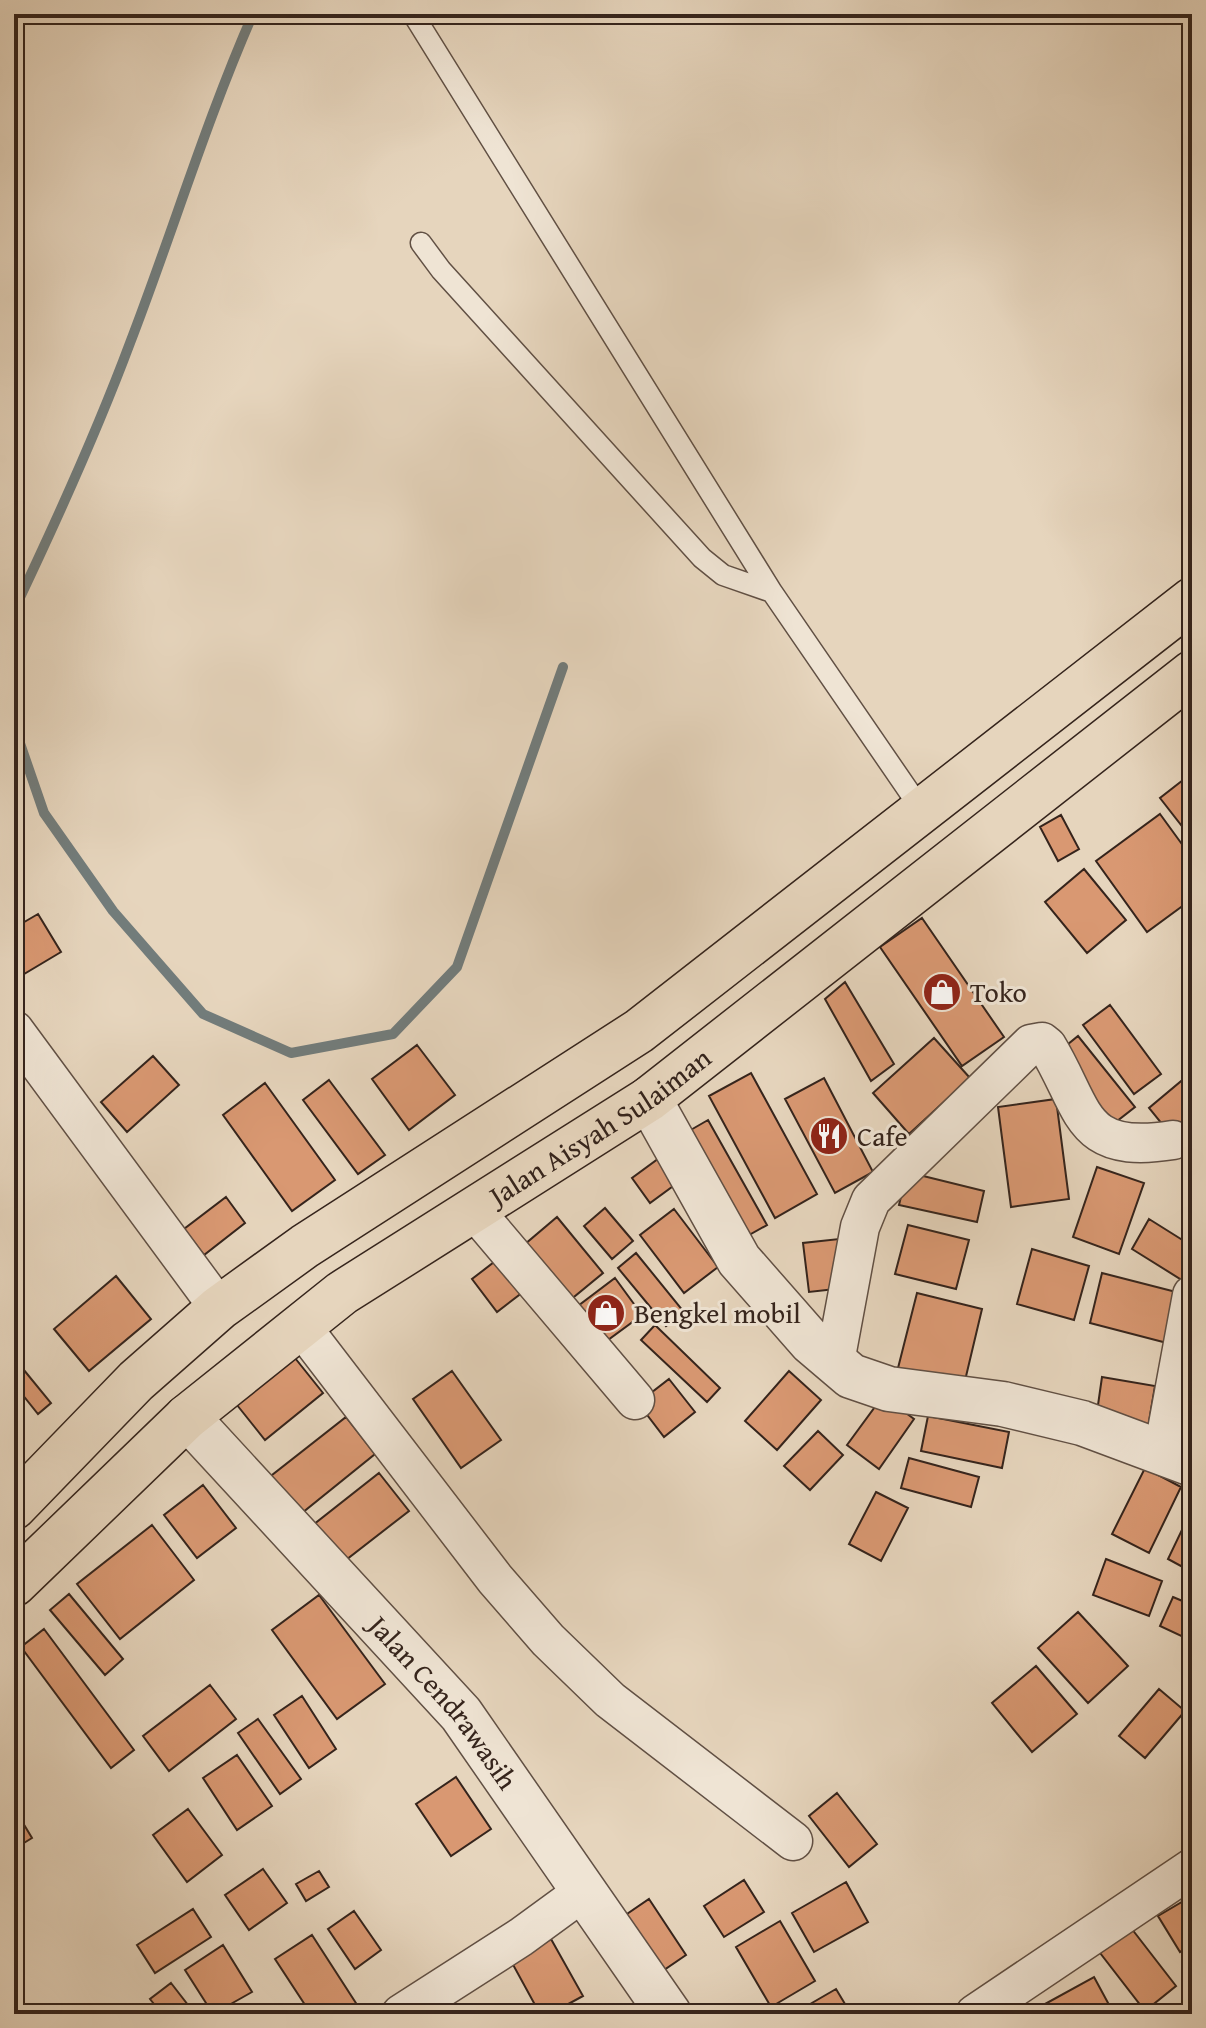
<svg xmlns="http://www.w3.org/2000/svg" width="1206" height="2028" viewBox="0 0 1206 2028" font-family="'Gentium Book Plus',serif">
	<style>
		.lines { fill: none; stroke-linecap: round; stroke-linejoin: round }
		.stream { stroke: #727c7b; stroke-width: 10 }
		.building { fill: #d99872; stroke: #35241c; stroke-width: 2 }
		.service-casing { stroke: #615044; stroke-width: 23 }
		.minor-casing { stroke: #615044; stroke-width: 41 }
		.tertiary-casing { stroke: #615044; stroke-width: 47 }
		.trunk-casing { stroke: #35241c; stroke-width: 47 }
		.service { stroke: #efe4d4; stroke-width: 20 }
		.minor { stroke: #efe4d4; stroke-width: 38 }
		.tertiary { stroke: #efe4d4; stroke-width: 44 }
		.trunk { stroke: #e6d5bd; stroke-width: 44 }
		.labels { text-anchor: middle; stroke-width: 6; stroke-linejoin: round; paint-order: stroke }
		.poi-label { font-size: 28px; fill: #35241c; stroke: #efe4d4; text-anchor: start }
		.street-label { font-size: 28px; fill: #35241c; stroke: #efe4d4 }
	</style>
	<rect width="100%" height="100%" fill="#e6d5bd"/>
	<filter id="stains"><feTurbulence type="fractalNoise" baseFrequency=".0025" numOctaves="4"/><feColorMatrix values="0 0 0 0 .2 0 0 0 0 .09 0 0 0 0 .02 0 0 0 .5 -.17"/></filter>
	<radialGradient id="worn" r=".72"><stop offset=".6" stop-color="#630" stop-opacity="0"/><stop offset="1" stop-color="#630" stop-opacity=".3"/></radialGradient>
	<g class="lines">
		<!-- stream -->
		<path class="stream" d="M14,610C56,522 96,434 130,343C172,234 206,121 253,14
			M14,726L44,813L113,911L203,1014L291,1053L393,1034L457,967L563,667"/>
	</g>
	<!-- building -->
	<path class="building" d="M1192,773V839L1160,798Z
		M1160,814L1192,858V899L1147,932L1096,861Z
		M1061,815L1079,849L1058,861L1040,827Z
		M1084,869L1126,920L1087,953L1045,902Z
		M38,914L61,952L14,980V928Z
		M922,918L1004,1037L962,1066L880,947Z
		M845,982L894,1064L871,1081L825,999Z
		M1110,1005L1161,1074L1134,1094L1083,1025Z
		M1078,1036L1135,1107L1112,1125L1056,1054Z
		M934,1038L970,1078L909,1134L873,1093Z
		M417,1045L455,1095L409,1130L372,1079Z
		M153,1056L179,1085L127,1132L101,1102Z
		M1192,1072V1161L1149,1108Z
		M751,1073L817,1194L775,1218L709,1096Z
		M824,1078L873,1172L835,1193L785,1099Z
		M329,1080L385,1155L358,1174L303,1100Z
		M265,1083L335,1180L292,1211L223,1115Z
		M1056,1099L1069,1199L1011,1207L998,1107Z
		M708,1120L767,1225L742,1239L682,1135Z
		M662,1156L680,1181L650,1203L632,1178Z
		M1097,1167L1144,1183L1119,1254L1073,1237Z
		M907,1172L984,1191L977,1222L899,1205Z
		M226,1197L245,1223L204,1255L184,1229Z
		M605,1208L633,1241L612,1259L584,1226Z
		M674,1209L718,1267L684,1293L640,1235Z
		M557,1217L603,1273L569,1301L524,1245Z
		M1149,1219L1192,1246V1270L1185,1282L1132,1249Z
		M908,1225L969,1240L956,1289L895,1274Z
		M839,1239L844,1288L809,1292L803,1243Z
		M1032,1249L1089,1266L1074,1320L1017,1304Z
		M636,1253L684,1312L666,1326L618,1268Z
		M498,1259L523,1292L497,1312L472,1279Z
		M1102,1273L1180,1293L1167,1343L1090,1323Z
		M116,1276L151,1319L89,1371L54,1329Z
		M615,1278L642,1315L597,1348L570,1312Z
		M917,1293L982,1309L963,1389L897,1372Z
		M655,1325L720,1388L707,1402L641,1340Z
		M295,1358L323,1393L265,1440L237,1405Z
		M19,1364L51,1403L38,1414L14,1384V1368Z
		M452,1371L501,1440L461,1468L413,1399Z
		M789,1371L821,1400L777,1450L745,1421Z
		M1102,1377L1155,1386L1148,1428L1096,1419Z
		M669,1379L695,1412L664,1437L638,1403Z
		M883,1396L914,1419L879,1469L847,1445Z
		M928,1416L1009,1432L1002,1468L921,1451Z
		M346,1417L375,1454L297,1517L267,1479Z
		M818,1431L843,1455L810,1490L784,1466Z
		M909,1458L979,1477L971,1507L901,1488Z
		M1145,1468L1181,1487L1149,1553L1112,1534Z
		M379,1473L409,1511L342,1563L313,1525Z
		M203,1485L236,1528L197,1558L164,1515Z
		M876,1492L908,1508L881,1561L849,1544Z
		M1192,1509V1572L1168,1559Z
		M152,1525L194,1580L120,1639L77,1584Z
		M1106,1559L1162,1581L1149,1616L1093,1595Z
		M69,1594L123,1659L105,1675L50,1610Z
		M319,1595L385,1684L337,1719L272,1630Z
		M1173,1597L1192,1605V1641L1160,1626Z
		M1078,1612L1128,1666L1088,1703L1038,1648Z
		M44,1629L134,1750L111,1768L21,1647Z
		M1036,1666L1077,1714L1032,1752L992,1703Z
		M210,1685L236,1719L169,1771L143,1736Z
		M1159,1689L1185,1711L1145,1758L1119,1736Z
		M302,1696L336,1749L309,1768L274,1715Z
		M258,1719L301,1779L280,1794L238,1733Z
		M237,1755L272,1806L237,1830L203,1778Z
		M456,1777L491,1829L451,1856L416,1804Z
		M837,1793L877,1844L849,1867L809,1816Z
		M14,1808L32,1838L14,1849Z
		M188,1809L222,1855L187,1882L153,1835Z
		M263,1869L287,1903L249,1930L225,1895Z
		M319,1871L329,1887L306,1901L296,1884Z
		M744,1880L764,1912L724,1937L704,1906Z
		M846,1882L868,1922L814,1952L792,1913Z
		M1192,1896V1944L1180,1952L1158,1916Z
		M649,1899L686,1955L661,1972L624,1916Z
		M193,1909L211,1937L155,1973L137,1945Z
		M354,1911L381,1950L355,1969L328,1929Z
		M780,1921L815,1981L771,2007L736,1947Z
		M1128,1924L1176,1986L1145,2011L1097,1949Z
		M312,1935L363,2014H311L275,1959Z
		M551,1939L583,1996L550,2014H540L511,1961Z
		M223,1945L252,1992L213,2014L185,1970Z
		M1094,1977L1114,2014H1050L1045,2004Z
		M171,1983L195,2014H162L150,1999Z
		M836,1989L851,2014H793Z"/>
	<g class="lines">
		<defs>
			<path id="service" d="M413,14L772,592
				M421,243L441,270L702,558L723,575L772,592L921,809"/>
			<path id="minor" d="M14,1030L219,1308
				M474,1210L635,1400
				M301,1326L495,1579L548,1640L610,1700L793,1841
				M835,1362L860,1227L871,1200L1031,1044L1042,1042L1047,1046C1086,1110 1078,1155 1173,1140
				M1163,1452L1192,1295
				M401,2014L521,1937L584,1891
				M975,2014L1192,1868"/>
			<g id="tertiary">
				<path d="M649,1099L739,1260L811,1342L851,1376L889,1389L1003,1404L1082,1423L1192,1464"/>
				<path id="s1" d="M187,1417L461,1714L669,2014"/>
			</g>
			<g id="trunk">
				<path d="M14,1507L136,1381L219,1308L305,1246L639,1031L1192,600"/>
				<path id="s2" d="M14,1584L187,1417L342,1293L649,1099L1192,673"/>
			</g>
		</defs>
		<!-- service casing -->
		<use href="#service" class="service-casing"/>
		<!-- minor casing -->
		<use href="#minor" class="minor-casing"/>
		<!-- tertiary casing -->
		<use href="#tertiary" class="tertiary-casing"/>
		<!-- trunk casing -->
		<use href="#trunk" class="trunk-casing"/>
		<!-- service -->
		<use href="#service" class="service"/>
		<!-- minor -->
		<use href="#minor" class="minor"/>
		<!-- tertiary -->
		<use href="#tertiary" class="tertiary"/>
		<!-- trunk -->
		<use href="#trunk" class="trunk"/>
	</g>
	<!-- icons -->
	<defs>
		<symbol id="shop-disc" viewBox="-11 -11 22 22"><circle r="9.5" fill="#8f2418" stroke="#efe4d4"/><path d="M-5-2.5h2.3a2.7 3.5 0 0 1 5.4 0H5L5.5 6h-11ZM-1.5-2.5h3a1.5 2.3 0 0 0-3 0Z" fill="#fff"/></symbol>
		<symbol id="restaurant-disc" viewBox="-11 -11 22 22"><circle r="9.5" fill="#8f2418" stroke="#efe4d4"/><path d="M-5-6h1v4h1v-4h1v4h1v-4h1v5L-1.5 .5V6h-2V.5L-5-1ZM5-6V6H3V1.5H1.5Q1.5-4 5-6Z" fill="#fff"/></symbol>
	</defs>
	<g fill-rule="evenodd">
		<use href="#shop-disc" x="920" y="970" width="44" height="44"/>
		<use href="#restaurant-disc" x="807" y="1114" width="44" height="44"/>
		<use href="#shop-disc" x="584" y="1291" width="44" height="44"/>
	</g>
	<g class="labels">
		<!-- poi labels -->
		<g class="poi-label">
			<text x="970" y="1002">Toko</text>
			<text x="857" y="1146">Cafe</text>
			<text x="634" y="1323">Bengkel mobil</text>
		</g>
		<!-- street labels -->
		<g class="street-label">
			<text dy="10" stroke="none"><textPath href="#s2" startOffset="746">Jalan Aisyah Sulaiman</textPath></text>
			<text dy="10" stroke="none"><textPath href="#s1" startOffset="384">Jalan Cendrawasih</textPath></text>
		</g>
	</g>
	<!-- margin -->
	<rect width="1206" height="2028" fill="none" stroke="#e6d5bd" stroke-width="48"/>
	<rect x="16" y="16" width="1174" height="1996" fill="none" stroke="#35241c" stroke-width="4"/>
	<rect x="24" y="24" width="1158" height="1980" fill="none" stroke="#35241c" stroke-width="2"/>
	<rect width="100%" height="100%" filter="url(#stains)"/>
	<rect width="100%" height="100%" fill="url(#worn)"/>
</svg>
